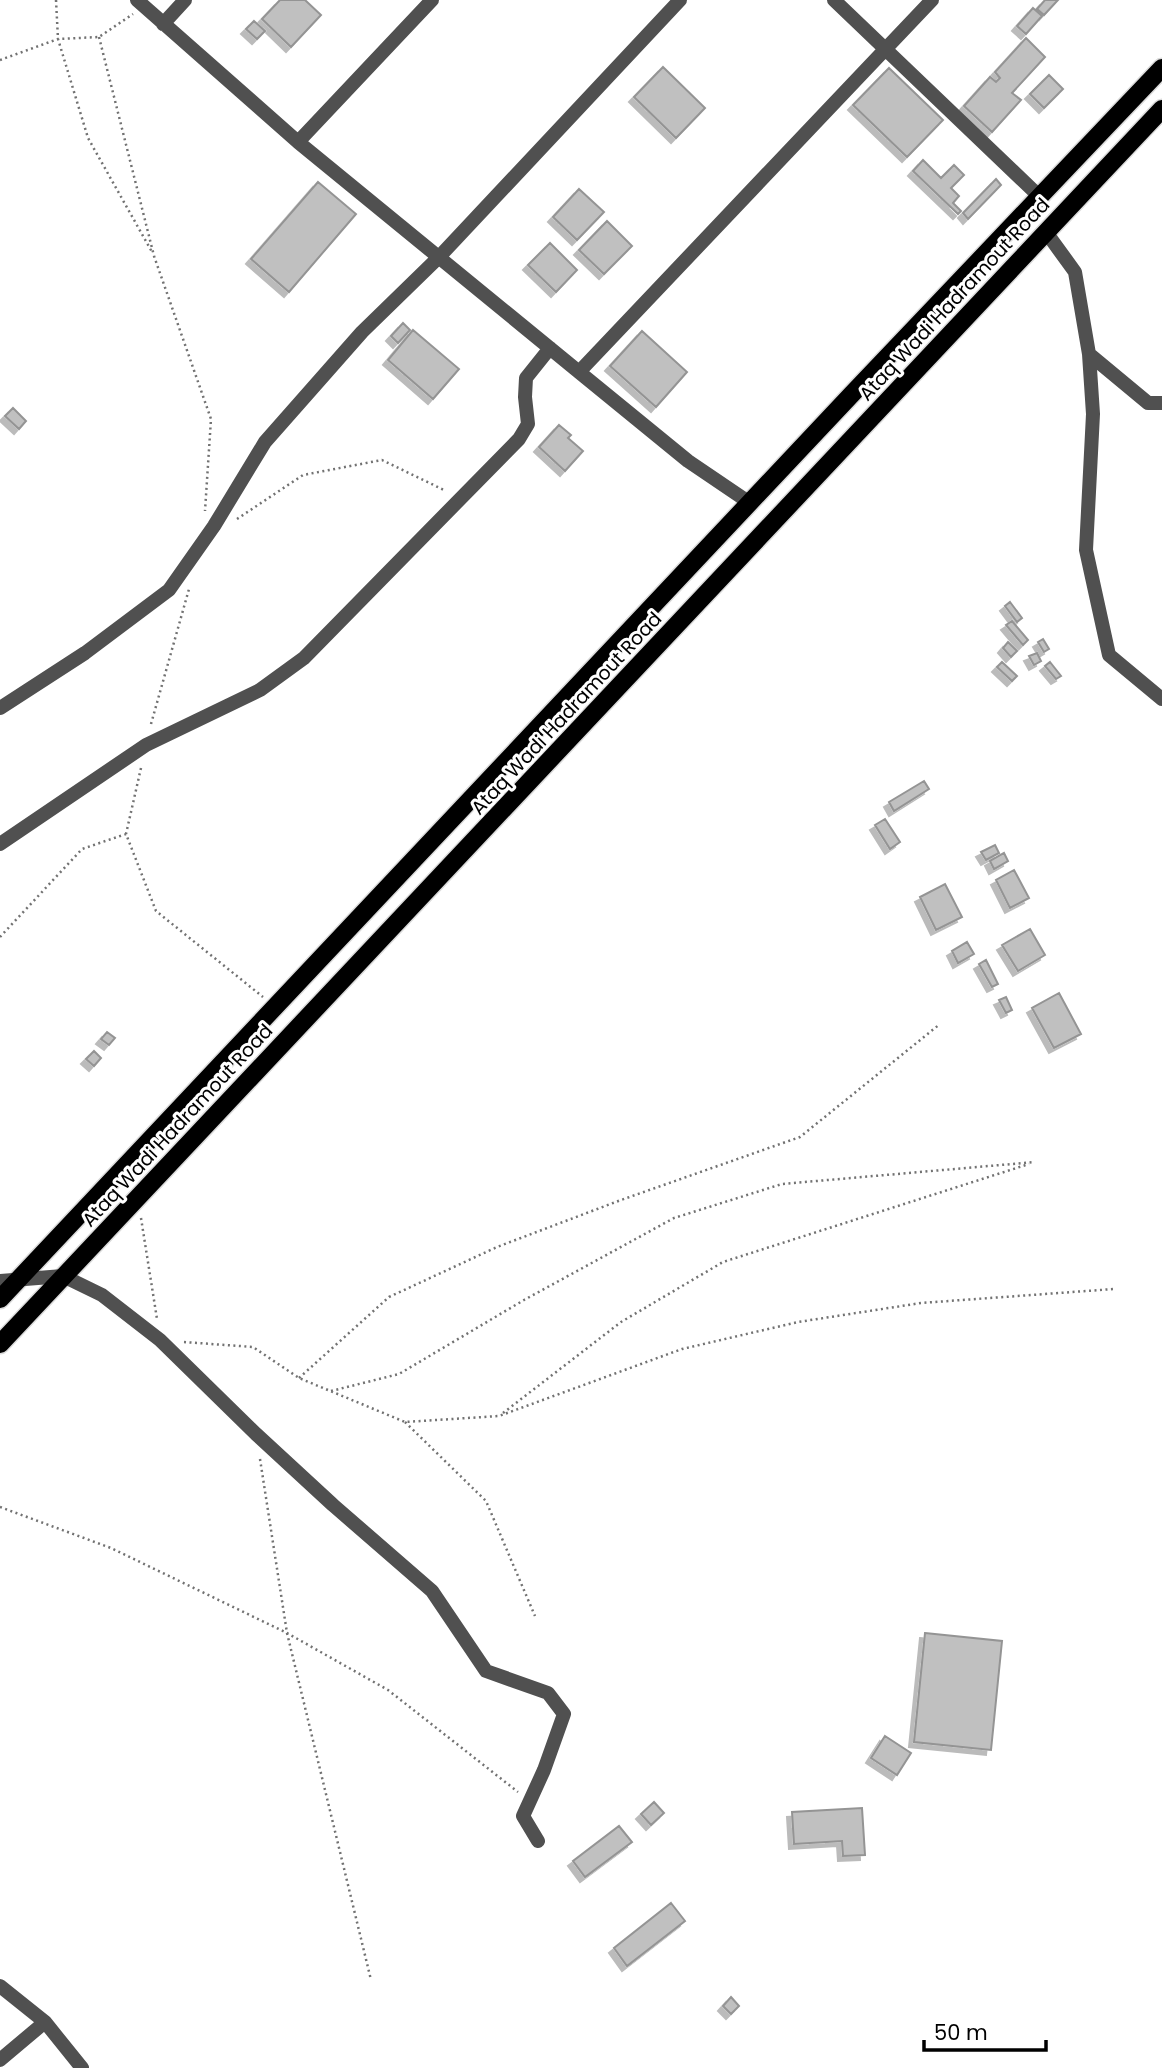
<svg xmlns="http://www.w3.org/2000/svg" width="1162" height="2068" viewBox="0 0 1162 2068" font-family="Poppins,sans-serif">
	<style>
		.building { fill: #c0c0c0; stroke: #949494; stroke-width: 2; filter: url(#shadow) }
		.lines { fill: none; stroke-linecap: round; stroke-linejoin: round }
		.primary-casing { stroke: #dbdbdb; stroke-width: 21 }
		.path { stroke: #727272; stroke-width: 2.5; stroke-dasharray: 2 3.5; stroke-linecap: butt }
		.street { stroke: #505050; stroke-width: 14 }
		.primary { stroke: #000; stroke-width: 18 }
		.labels { text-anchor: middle; stroke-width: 6; stroke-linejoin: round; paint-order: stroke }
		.street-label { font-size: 19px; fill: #000; stroke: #fff }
	</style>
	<defs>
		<filter id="shadow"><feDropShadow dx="-5" dy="5" stdDeviation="0" flood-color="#0004"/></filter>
	</defs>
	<rect width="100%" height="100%" fill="#fff"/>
	<!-- building -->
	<path class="building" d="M280,0H305L321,15L291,47L262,19Z
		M1045,0H1058L1044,15L1037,9Z
		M1033,8L1042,16L1026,34L1017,26Z
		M254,21L265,31L257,39L246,29Z
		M1026,38L1045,57L1012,93L1021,100L992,132L964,106L990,77L996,82L1000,78L995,72Z
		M663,67L705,108L676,138L634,97Z
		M889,68L943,120L907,157L853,105Z
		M1049,75L1063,89L1044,108L1030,94Z
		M923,160L941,178L954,165L964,175L951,188L959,196L953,203L961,211L958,214L913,171Z
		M996,179L1001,185L968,219L963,213Z
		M318,182L356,214L289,292L251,259Z
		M579,189L604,212L577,240L553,217Z
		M607,221L632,246L604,274L579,250Z
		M550,243L577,270L556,292L528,265Z
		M403,323L410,330L398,343L391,336Z
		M413,330L459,369L433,399L388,360Z
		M642,331L687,372L656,407L610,366Z
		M13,408L26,421L19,429L5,416Z
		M559,425L571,435L568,438L583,451L565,471L539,447Z
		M1010,602L1022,618L1017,622L1005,606Z
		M1012,621L1028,640L1023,645L1006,625Z
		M1043,639L1049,649L1044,652L1038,642Z
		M1008,642L1017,651L1011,657L1003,648Z
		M1037,653L1041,661L1034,665L1029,656Z
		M1002,662L1017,676L1012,681L997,667Z
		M1050,662L1061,676L1056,679L1045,666Z
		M924,781L929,789L894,811L889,802Z
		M885,819L900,842L890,849L875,825Z
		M995,845L999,853L986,860L981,852Z
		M1004,853L1008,861L994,869L990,861Z
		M1014,870L1029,898L1010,908L996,880Z
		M945,884L962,917L936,930L920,897Z
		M1030,929L1045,955L1018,971L1002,945Z
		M967,942L974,954L958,963L952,951Z
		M986,960L998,984L992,987L979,964Z
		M1059,993L1081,1034L1054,1048L1032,1008Z
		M1006,997L1012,1010L1006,1013L999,1000Z
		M107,1032L115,1038L109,1045L101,1039Z
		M94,1051L101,1058L94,1066L86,1059Z
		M925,1633L1002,1641L991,1750L914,1742Z
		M885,1736L911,1753L897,1775L871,1758Z
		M654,1802L664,1813L651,1825L641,1814Z
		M862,1808L865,1855L843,1856L842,1841L794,1844L792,1812Z
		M619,1826L632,1842L585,1877L573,1861Z
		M671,1903L685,1921L627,1966L614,1948Z
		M731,1997L739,2006L731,2014L723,2006Z"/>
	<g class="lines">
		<defs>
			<path id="primary" d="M0,1299L852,394L1162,68
				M0,1344L1162,109"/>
		</defs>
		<!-- primary casing -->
		<use href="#primary" class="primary-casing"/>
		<!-- path -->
		<path class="path" d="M56,0L58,39L88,138L152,252
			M99,37L154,256L211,419L205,511
			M0,60L58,39L99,37L133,14
			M237,519L303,475L382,460L446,491
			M151,724L189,589
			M141,768L126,834L156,911L263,997
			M0,937L82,849L126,834
			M141,1218L157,1319
			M184,1342L253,1347L299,1378L405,1422L499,1416L682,1349L798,1322L921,1303L1114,1289
			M299,1378L389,1297L497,1247L621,1200L800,1137L940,1024
			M331,1391L399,1374L524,1300L674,1218L782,1184L1035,1162
			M503,1413L621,1322L723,1262L1029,1164
			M405,1422L486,1501L535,1616
			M260,1459L287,1633L371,1980
			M0,1507L111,1548L287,1633L388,1690L518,1792"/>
		<!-- street -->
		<path class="street" d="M137,0L298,142L579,372L688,461L750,503
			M834,0L1040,197
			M163,24L185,0
			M298,142L432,0
			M1046,232L1075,272L1089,354L1093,414L1086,550L1109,655L1162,699
			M1089,354L1148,403H1162
			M579,372L932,0
			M0,708L85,653L169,590L214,526L265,442L362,332L439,257L680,0
			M0,844L146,745L260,690L304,658L519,439L528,424L525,397L526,378L550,348
			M0,1281L63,1276L102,1295L160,1340L256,1434L333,1505L432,1591L486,1671L548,1693L564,1714L544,1770L523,1816L538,1841
			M0,1986L45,2022L82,2068
			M0,2060L45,2022"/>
		<!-- primary -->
		<use href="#primary" class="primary"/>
	</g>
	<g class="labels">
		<!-- street labels -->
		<g class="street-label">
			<text transform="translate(954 299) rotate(-47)" y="7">Ataq Wadi Hadramout Road</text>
			<text transform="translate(566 713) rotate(-47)" y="7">Ataq Wadi Hadramout Road</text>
			<text transform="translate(177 1125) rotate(-47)" y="7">Ataq Wadi Hadramout Road</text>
		</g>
	</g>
	<!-- scale -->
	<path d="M924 2040v10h122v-10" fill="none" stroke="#000000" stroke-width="3.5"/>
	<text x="934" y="2040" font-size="21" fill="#000000" stroke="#ffffff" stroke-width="5" paint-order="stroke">50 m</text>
</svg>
